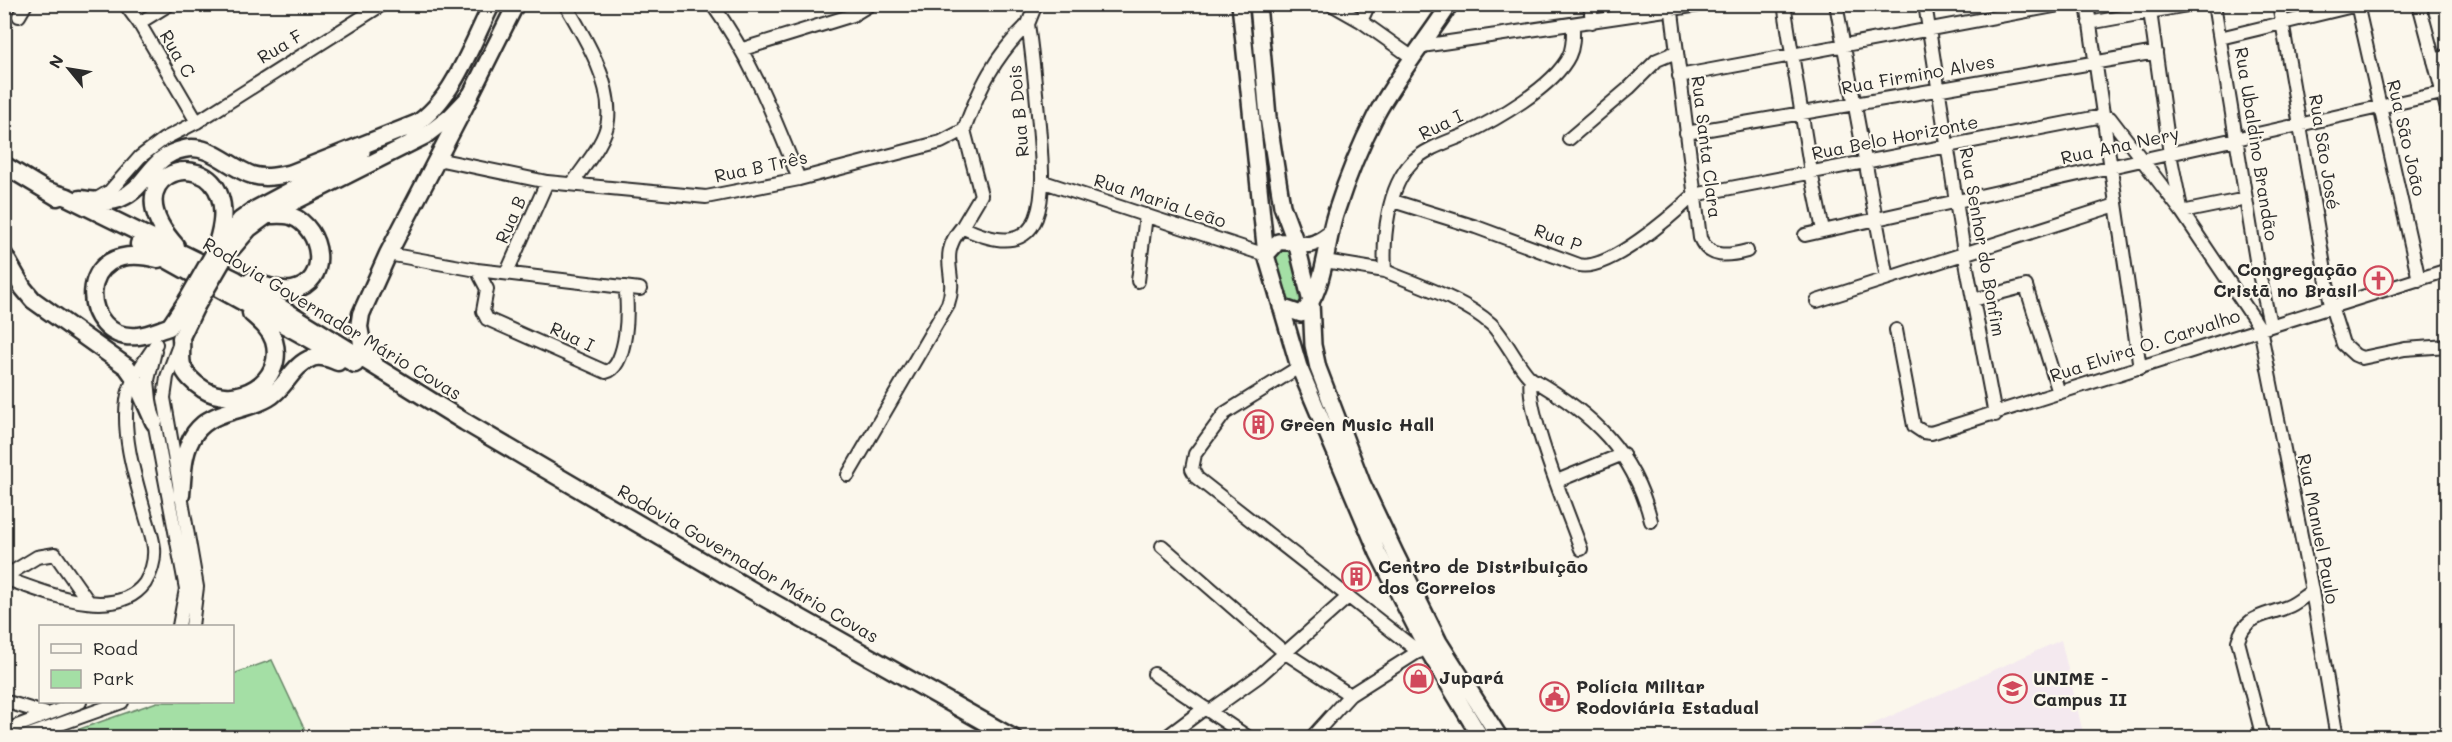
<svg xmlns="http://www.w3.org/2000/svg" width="2452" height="742" viewBox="0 0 2452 742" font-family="Mali,sans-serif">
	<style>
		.built { fill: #f4e9ef }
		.green { fill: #a4dfa5; stroke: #688568; stroke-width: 1.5 }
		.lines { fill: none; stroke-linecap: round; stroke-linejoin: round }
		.minor-casing { stroke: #2b2b2b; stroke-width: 16 }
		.major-casing { stroke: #2b2b2b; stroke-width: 20 }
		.highway-casing { stroke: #2b2b2b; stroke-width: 21 }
		.minor { stroke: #fbf7ec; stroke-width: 12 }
		.major { stroke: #fbf7ec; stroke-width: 15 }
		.highway { stroke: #fbf7ec; stroke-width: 16 }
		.major-bridge-casing { stroke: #2b2b2b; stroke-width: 20; stroke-linecap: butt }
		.major-bridge { stroke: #fbf7ec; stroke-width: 15 }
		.labels { text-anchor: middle; stroke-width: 4.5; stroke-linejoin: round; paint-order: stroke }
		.street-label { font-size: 18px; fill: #2b2b2b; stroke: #fbf7ec }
		.poi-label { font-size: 18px; font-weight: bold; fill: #2b2b2b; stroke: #fbf7ec; text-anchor: start }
	</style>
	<rect width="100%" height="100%" fill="#fbf7ec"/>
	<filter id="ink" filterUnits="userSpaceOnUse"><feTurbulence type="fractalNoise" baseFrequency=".0167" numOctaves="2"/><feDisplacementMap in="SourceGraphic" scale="12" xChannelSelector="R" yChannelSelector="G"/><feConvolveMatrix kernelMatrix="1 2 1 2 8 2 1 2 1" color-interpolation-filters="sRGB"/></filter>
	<g filter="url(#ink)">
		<!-- built -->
		<path class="built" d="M2061,640L2084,737H1844Z"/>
		<!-- green -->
		<path class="green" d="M2142,5L2097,12L2096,5L2142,4Z
			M1287,249L1292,252L1301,306H1287L1273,260L1279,251Z
			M272,660L308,737H57L157,702H232L233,674Z"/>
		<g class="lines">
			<defs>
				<path id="minor" d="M125,4L139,23L197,122
					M565,4C584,36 612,81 608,120C606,142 584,166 572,184
					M712,4C753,61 773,115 799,179
					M1331,4L1361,21L1413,58
					M1590,4L1592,22
					M1671,4L1700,238C1709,259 1728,256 1747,251
					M1784,4L1811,172L1823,230
					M1836,4L1887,278
					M1925,4L1964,252L1995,415
					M2087,4L2140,368
					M2149,4L2170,154L2181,208
					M2214,4L2256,260L2270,324
					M2279,4L2331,306L2343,344L2355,355L2362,358L2405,349L2448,346
					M2357,4L2419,280
					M2419,4L2448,113
					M19,16L26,4
					M1361,21L1369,4
					M139,23L170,4
					M2089,23L2193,4
					M2220,38L2357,5
					M1422,46L1706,4
					M743,49L853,15L871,4
					M2434,61L2448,55
					M1679,76L2065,4
					M1686,133L2156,52
					M1569,139L1629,88L1657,60L1676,52
					M437,159L547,182L706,197L799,179L941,142L964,130C980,87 994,57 1028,24
					M1044,182L1266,255
					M95,200L110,191L140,157L164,139L197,122L383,4
					M1393,201L1476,227L1579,265C1608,272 1673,215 1694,195L2103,116L2110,118L2182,212L2260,328L2312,591L2337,738
					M2182,212L2246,199
					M962,227L981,195L964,130
					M1805,235L2442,93
					M388,254L477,270L640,289
					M1325,261L1385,271C1383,238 1387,188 1412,162C1425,149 1447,142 1464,135C1495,120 1554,87 1569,56C1574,46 1573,35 1573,24
					M477,270L487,289L483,311L487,319L606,372C628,367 629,305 625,287
					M1385,271C1420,286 1463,299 1491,324C1505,337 1521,372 1532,379C1592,413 1634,452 1651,521
					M507,272L547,182
					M1138,281L1146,215
					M1973,300L2026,286L2059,393
					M1817,301L2116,205
					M1896,330L1914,426L1923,432L1931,433L2448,270
					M179,345L167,377L164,398L197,587L192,626
					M155,351L148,380L150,400L186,589L179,626
					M1299,367L1225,413L1195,454L1192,469L1197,478L1419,652
					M1531,378C1524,408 1569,515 1581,549
					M848,475L948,304C959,273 936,258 962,227C1054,272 1044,186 1039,125C1036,92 1033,58 1028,24L1036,4
					M1557,481L1623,454
					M1162,546L1284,652L1350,695
					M4,577L37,557L55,554L88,601
					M4,578C42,591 115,624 145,583C151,573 155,560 154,548C153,538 149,527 146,517C136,480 122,439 127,400C130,379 145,361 156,344
					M1154,674L1249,738
					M4,701L47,714
					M1210,711L1259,676L1348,597
					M4,731L80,702
					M21,738L122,702
					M1165,738L1205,708
					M1311,738L1350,695L1424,648
					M2263,738L2238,641C2245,615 2265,616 2287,607C2296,604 2304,596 2312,591"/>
				<path id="major" d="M1240,4L1266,255L1299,367L1378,553L1426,647L1481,738
					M1258,4L1268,117L1282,206L1297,246L1311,302L1313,345L1318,368L1362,483L1395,553L1439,642L1500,738
					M407,129C452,106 470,47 492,4
					M217,249L240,220L257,208L362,152
					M1266,255L1278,242C1301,240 1304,253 1328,235
					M225,257L249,229L268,215L425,136L450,117L470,96L516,4
					M1281,307L1301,314C1325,294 1326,240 1336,212C1347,178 1360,146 1376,115C1397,76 1426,41 1450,4
					M169,327L187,300
					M181,338L196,307"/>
				<path id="highway" d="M4,165L57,197
					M48,191L67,197L236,280L465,422L765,598L1013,738
					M80,199C92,200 109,204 121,198C148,187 150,156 184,149C210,143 230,168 252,175C265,179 279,176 292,173L418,123
					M139,244L355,364
					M176,246C112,175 204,146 220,197C226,215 220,234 215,251
					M4,255L23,288L33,300L127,367L134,377L154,422
					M158,259C70,236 80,343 138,336C148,335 159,330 169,327
					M251,281C263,285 279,292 292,290C331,283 323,228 291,216C284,214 275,215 268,215
					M181,338C182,346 180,357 182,365C185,375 195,384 203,389C236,410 286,382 274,341C270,329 260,321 251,313
					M373,360L362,343L359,327L361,314L388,254L470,96
					M181,495C183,473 182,452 195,433C212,409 244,412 268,398C286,388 292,365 312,358C321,354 330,359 338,362"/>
			</defs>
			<!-- minor casing -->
			<use href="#minor" class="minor-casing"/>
			<!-- major casing -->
			<use href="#major" class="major-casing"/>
			<!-- highway casing -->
			<use href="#highway" class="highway-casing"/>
			<!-- minor -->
			<use href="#minor" class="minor"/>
			<!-- major -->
			<use href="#major" class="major"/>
			<!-- highway -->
			<use href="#highway" class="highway"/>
			<defs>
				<path id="major-bridge" d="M187,300L215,251
					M196,307L225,257"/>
			</defs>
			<!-- major-bridge casing -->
			<use href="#major-bridge" class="major-bridge-casing"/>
			<!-- major-bridge -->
			<use href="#major-bridge" class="major-bridge"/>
		</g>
	</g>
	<!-- icons -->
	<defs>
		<symbol id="church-ring" viewBox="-11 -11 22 22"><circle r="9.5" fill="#fbf7ec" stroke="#d1495b" stroke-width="1.5"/><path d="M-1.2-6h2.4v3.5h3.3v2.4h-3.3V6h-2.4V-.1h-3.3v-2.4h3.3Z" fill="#d1495b"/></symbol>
		<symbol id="building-ring" viewBox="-11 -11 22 22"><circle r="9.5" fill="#fbf7ec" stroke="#d1495b" stroke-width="1.5"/><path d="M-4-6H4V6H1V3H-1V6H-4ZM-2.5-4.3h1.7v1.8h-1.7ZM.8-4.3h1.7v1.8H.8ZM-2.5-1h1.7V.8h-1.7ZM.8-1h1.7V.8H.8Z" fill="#d1495b"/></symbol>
		<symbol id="shop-ring" viewBox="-11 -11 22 22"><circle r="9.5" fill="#fbf7ec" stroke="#d1495b" stroke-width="1.5"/><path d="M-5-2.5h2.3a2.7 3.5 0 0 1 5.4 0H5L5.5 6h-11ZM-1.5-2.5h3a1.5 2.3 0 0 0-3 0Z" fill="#d1495b"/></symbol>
		<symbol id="university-ring" viewBox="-11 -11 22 22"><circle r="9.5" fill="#fbf7ec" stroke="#d1495b" stroke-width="1.5"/><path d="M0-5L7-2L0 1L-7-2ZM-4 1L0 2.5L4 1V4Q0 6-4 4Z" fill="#d1495b"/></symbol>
		<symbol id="civic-ring" viewBox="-11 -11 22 22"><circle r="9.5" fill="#fbf7ec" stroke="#d1495b" stroke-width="1.5"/><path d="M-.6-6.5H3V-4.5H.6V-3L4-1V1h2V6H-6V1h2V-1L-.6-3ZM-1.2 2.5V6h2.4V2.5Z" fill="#d1495b"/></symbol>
	</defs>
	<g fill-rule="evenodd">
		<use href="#church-ring" x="2362" y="264" width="33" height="33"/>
		<use href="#building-ring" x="1242" y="408" width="33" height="33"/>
		<use href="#building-ring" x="1340" y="560" width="33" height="33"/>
		<use href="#shop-ring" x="1402" y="662" width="33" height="33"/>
		<use href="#university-ring" x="1996" y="672" width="33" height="33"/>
		<use href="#civic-ring" x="1538" y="680" width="33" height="33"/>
	</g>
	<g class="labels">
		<!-- street labels -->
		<g class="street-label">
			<text transform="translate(280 47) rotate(-31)" y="6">Rua F</text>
			<text transform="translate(177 54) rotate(60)" y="6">Rua C</text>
			<text transform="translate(1918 75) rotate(-10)" y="6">Rua Firmino Alves</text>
			<text transform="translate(1019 111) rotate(-95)" y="6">Rua B Dois</text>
			<text transform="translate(1441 125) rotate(-26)" y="6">Rua I</text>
			<text transform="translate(1895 138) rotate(-11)" y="6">Rua Belo Horizonte</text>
			<text transform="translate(2406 138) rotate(77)" y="6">Rua São João</text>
			<text transform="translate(2256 144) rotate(81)" y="6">Rua Ubaldino Brandão</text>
			<text transform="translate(2120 146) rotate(-12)" y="6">Rua Ana Nery</text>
			<text transform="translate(1706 147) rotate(83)" y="6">Rua Santa Clara</text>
			<text transform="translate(2324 152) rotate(81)" y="6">Rua São José</text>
			<text transform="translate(761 167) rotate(-12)" y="6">Rua B Três</text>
			<text transform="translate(1160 201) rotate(18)" y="6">Rua Maria Leão</text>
			<text transform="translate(511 220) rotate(-66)" y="6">Rua B</text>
			<text transform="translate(1558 238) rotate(20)" y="6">Rua P</text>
			<text transform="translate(1982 242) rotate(80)" y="6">Rua Senhor do Bonfim</text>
			<text transform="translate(332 319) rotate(31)" y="6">Rodovia Governador Mário Covas</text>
			<text transform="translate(572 337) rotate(25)" y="6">Rua I</text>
			<text transform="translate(2145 346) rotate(-18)" y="6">Rua Elvira O. Carvalho</text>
			<text transform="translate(2318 529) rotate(79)" y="6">Rua Manuel Paulo</text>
			<text transform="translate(748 564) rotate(30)" y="6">Rodovia Governador Mário Covas</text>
		</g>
		<!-- poi labels -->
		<g class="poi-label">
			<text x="2357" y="276" text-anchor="end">Congregação<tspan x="2357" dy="21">Cristã no Brasil</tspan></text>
			<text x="1280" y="431">Green Music Hall</text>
			<text x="1378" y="573">Centro de Distribuição<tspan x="1378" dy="21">dos Correios</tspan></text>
			<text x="1439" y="684">Jupará</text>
			<text x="2033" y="685">UNIME -<tspan x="2033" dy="21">Campus II</tspan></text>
			<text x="1576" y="693">Polícia Militar<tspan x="1576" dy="21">Rodoviária Estadual</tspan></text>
		</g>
	</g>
	<!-- margin -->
	<rect width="2452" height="742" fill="none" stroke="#fbf7ec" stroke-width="24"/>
	<rect x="12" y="12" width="2428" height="718" fill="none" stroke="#2b2b2b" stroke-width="2" filter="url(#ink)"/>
	<!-- legend -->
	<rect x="39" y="625" width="195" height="78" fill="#fbf7ec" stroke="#a8a59f" stroke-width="1.5"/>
	<rect x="51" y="644" width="30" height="9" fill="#fbf7ec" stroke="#a8a59f" stroke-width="1.5"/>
	<text x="93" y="655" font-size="18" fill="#2b2b2b">Road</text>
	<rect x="51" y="670" width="30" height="18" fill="#a4dfa5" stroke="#a8a59f" stroke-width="1.5"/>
	<text x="93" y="685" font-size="18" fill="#2b2b2b">Park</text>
	<!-- north arrow -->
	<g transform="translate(69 69) rotate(300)" stroke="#fbf7ec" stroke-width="4.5" paint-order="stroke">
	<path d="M0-4.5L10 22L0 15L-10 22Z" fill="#2b2b2b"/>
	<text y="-9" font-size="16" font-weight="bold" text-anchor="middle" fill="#2b2b2b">N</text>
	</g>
</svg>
